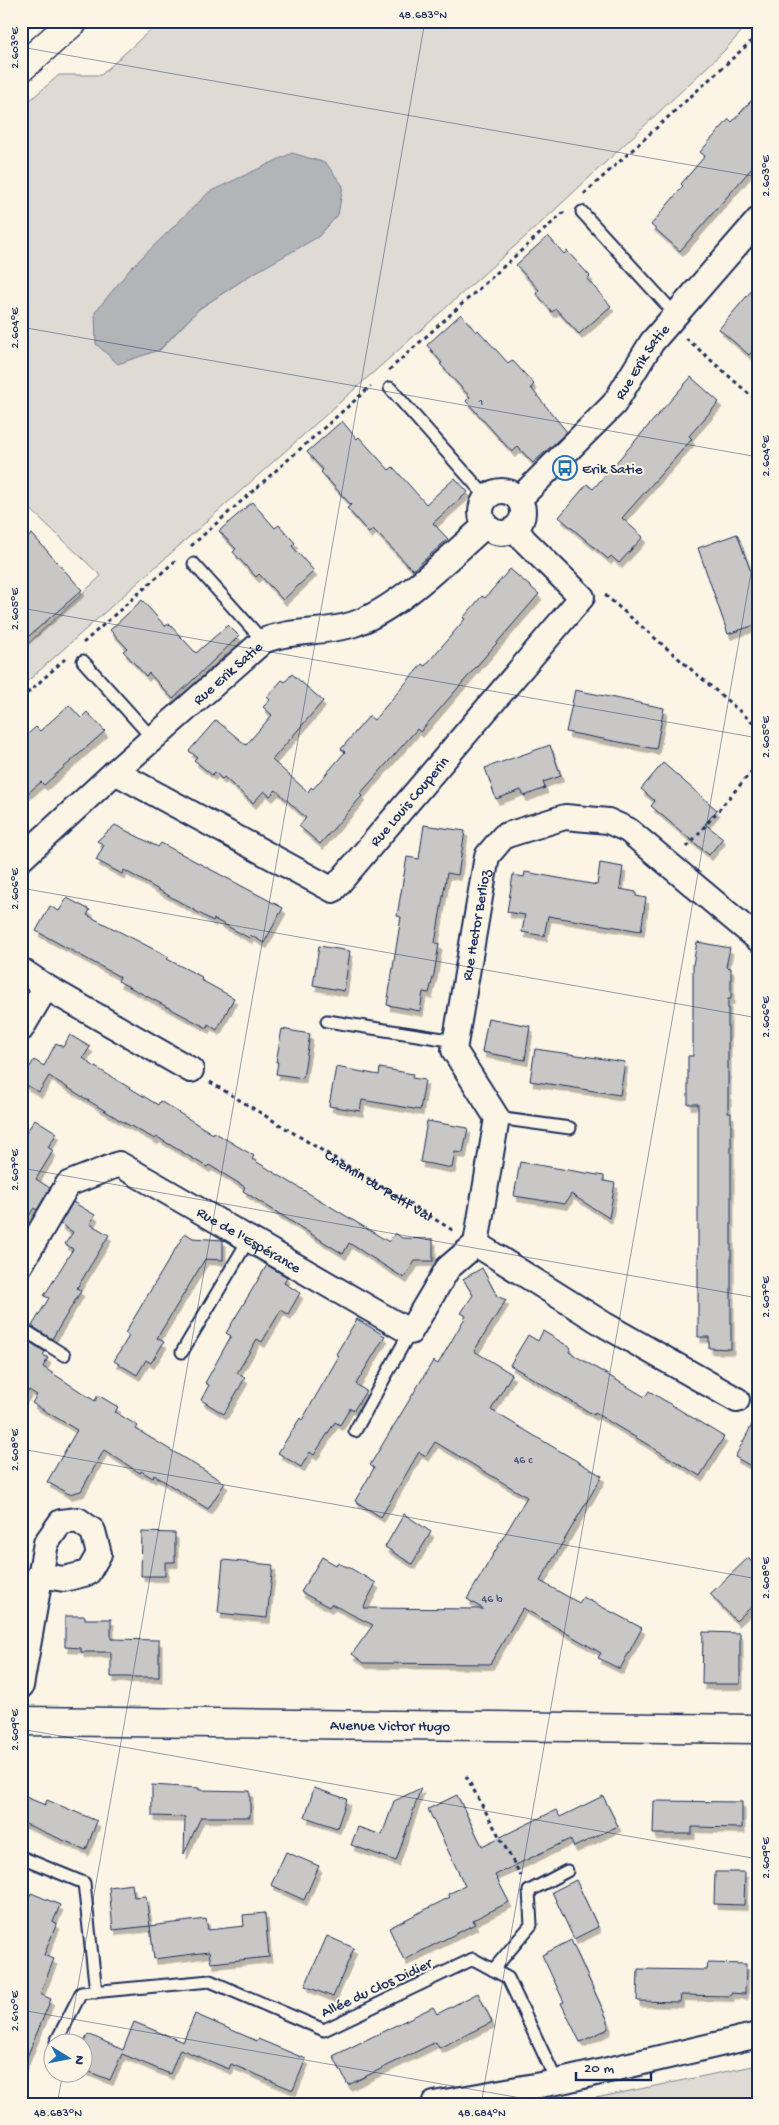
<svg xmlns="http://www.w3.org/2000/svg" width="779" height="2125" viewBox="0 0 779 2125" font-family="'Gochi Hand',sans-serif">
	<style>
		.green { fill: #dfdbd4; stroke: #7d8599; fill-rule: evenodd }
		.water { fill: #b2b4b8; stroke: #767f94 }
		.building { fill: #c8c7c6; stroke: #1b2f5e; filter: url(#shadow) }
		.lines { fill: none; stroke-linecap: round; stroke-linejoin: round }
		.lane-casing { stroke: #1b2f5e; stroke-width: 15 }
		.street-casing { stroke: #1b2f5e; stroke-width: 28 }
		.secondary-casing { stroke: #1b2f5e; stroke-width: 31 }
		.highway-casing { stroke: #1b2f5e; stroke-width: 31 }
		.path { stroke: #1b2f5e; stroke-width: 3; stroke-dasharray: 4 4; stroke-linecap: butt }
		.lane { stroke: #fcf5e5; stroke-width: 11 }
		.street { stroke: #fcf5e5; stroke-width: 24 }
		.secondary { stroke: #fcf5e5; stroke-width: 28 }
		.highway { stroke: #fcf5e5; stroke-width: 28 }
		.ticks { fill: none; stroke: #1b2f5e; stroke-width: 1; stroke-opacity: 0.45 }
		.labels { text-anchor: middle; stroke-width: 4; stroke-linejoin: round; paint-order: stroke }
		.number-label { font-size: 12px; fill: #465578 }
		.street-label { font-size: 15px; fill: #1b2f5e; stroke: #fcf5e5 }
		.poi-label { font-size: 15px; fill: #1b2f5e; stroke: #fcf5e5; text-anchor: start }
		.neatline { fill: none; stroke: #1b2f5e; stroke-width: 2 }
		.ticks-label { font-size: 12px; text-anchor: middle; fill: #1b2f5e }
	</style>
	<defs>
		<filter id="shadow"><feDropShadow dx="3" dy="5.5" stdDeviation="0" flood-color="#0004"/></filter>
	</defs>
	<rect width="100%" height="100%" fill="#fcf5e5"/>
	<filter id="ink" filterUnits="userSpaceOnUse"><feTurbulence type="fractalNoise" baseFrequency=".02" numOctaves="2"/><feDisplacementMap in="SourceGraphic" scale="10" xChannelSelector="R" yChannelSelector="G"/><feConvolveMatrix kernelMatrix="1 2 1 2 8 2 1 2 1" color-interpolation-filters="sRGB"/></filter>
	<g filter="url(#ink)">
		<!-- green -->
		<path class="green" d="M160,21H751L724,51L543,221L21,687V650L101,576L21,500V108L59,75H101ZM326,163L249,276L199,309L159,351Z
			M758,2065V2104H566Z"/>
		<!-- water -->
		<path class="water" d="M292,153L326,163L343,186L338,215L318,237L249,276L199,309L159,350L118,364L96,344L95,312L132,267L209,192Z"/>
		<!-- building -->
		<path class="building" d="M758,93V161L680,251L651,225L683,186L681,184L705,156L700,152L729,119L732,122Z
			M548,236L564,254L567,251L590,276L587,279L611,306L579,334L556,309L552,312L536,293L539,290L516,265Z
			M758,283V345L749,355L719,329Z
			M461,314L476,332L478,330L508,363L512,360L534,384L531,388L567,432L533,463L518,447L512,452L466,401L470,397L440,364L442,363L427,345Z
			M691,377L719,402L689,436L692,439L622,518L643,537L619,563L611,556L608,559L559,517L587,484L593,489Z
			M342,421L357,439L359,437L389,470L393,467L426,504L455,478L468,492L433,523L448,539L413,570L373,529L369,533L347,508L351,505L321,472L323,470L307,452Z
			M252,502L275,528L279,525L295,543L292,546L314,571L283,600L259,574L256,577L233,552L236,549L219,531Z
			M32,534L82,590L21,643V543Z
			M737,534L758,591V624L728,634L698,548Z
			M510,569L539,594L420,732L417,729L360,794L362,796L320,844L299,826L306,818L276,790L270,796L264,791L253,803L224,777L222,779L215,772L212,775L194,760L197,757L189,751L216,720L246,745L272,715L263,707L270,700L267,697L282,680L285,682L292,674L323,701L272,760L308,792L311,787L313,789L345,752L341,749L369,716L374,720L422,664L425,666L465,619L463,618L482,596L485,598Z
			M142,600L165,626L169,624L196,653L228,625L239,636L173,699L149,673L146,676L123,651L127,648L110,630Z
			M575,690L664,708L656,749L566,732Z
			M69,705L81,718L87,712L105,731L44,785L41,782L21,799V740L36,727L40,731Z
			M550,745L561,776L543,782L545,788L524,796L521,790L496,799L485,768Z
			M663,763L717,810L705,824L723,838L709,855L651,806L655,801L641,789Z
			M115,825L158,847L161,843L283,908L264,943L250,935L249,938L214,919L213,921L124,870L122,874L96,860L104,845L97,841Z
			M424,825L465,831L458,875L447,873L435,943L439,944L434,974L429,993L423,992L420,1011L387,1005L401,917L397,916L407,857L419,859Z
			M600,863L623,867L620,889L636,892V896L646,898L641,931L548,916L544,936L522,932L525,915L507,912L513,875L524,877L525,872L597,885Z
			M67,898L90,910L87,915L169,957L167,959L202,977L201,980L234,998L217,1030L208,1024L207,1028L118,981L120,977L36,931L50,906L59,911Z
			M697,942L730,948L726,967L731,968V999H728V1113H731V1349L709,1348V1337H698V1104H688V1056H693V965Z
			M319,946L350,951L344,991L313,985Z
			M488,1018L530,1026L525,1060L482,1052Z
			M282,1029L310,1034L303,1078L276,1074L278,1062H276Z
			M70,1035L90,1047L83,1058L92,1065L158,1105L160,1101L213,1134L214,1132L254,1156L252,1159L389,1242L395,1233L402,1238L433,1239V1261H415L404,1278L349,1243L343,1254L243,1191L245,1187L209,1165L207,1167L157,1137L155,1139L123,1122L49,1076L39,1092L21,1082L34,1060L44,1066L56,1043L63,1047Z
			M535,1049L625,1062L620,1095L530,1081Z
			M336,1067L379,1075L380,1068L413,1074L412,1078L425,1080L420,1110L362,1100L360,1111L329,1106Z
			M35,1119L57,1133L48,1147L53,1151L36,1179L50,1188L37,1210L34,1208L21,1228V1141Z
			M427,1121L468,1128L463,1153L455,1152L452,1168L420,1162Z
			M520,1162L604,1176V1181L615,1183L609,1218L571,1194L565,1204L514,1196Z
			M73,1202L95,1215L90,1224L109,1235L77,1288L81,1291L52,1339L32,1326L49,1298L44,1296L73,1249L65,1244L73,1232L60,1224Z
			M185,1233L193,1238L223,1240V1260L205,1259L157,1338L164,1342L151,1363L146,1360L137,1375L114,1361L129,1336L125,1333Z
			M267,1265L287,1277L284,1283L300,1293L288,1314L281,1310L262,1342L257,1339L237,1373L245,1378L224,1414L201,1400L209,1385L205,1383L231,1336L226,1333Z
			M482,1268L497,1296L506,1300L474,1351L512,1374L491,1410L602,1476L540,1581L579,1603L583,1597L642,1628L620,1669L598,1658L601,1653L523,1608L490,1664L364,1663L352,1654L373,1625L331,1604L329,1607L301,1592L322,1557L336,1565L337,1563L350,1568L376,1583L363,1608L483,1609L467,1599L527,1497L435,1442L426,1456L419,1452L381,1517L355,1501L374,1468L370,1465L433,1361L438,1364L466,1316L461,1313L473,1295L463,1279Z
			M357,1319L385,1336L356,1384L366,1391L354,1410L350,1408L340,1425L335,1422L314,1455L310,1452L301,1467L278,1453L300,1418L302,1420L339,1356L336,1354Z
			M543,1331L571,1348L569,1352L645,1397L649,1391L724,1437L700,1476L595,1413L594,1415L510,1365L528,1335L538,1341Z
			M25,1339L45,1352L43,1355L48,1358L43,1367L95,1401L98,1395L118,1407L115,1412L138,1426L136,1429L225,1483L208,1509L154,1475L153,1478L141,1471L140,1473L104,1450L81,1491L69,1494L47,1482L77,1430L32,1403L37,1395L29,1390L21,1402V1342Z
			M758,1413V1470L735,1457Z
			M404,1514L431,1532L412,1564L385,1547Z
			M142,1532L175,1533V1562H165V1576H141Z
			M748,1558L758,1569V1601L736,1621L710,1594Z
			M223,1560L273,1565L267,1618L218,1613Z
			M65,1616H85V1619H111V1639L159,1640V1677H111V1652H81V1648L65,1647Z
			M703,1632L740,1633V1684H702Z
			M152,1785L199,1788V1790L250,1791V1817H201L184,1854L185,1817L152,1816Z
			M314,1788L347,1799L337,1828L305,1817Z
			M421,1788L396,1861L351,1845L358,1827L382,1835L394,1801Z
			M21,1795L45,1805L47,1800L97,1821L86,1850L21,1822Z
			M457,1795L482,1846L556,1810L560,1817L603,1796L618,1826L574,1847L570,1839L495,1875L509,1902L473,1920L475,1924L404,1960L389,1928L450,1897L448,1894L465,1886L428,1809Z
			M654,1801L742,1802V1828L692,1827V1834H653Z
			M286,1852L319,1866L304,1900L271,1885Z
			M715,1872H745L744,1905L714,1904Z
			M576,1880L598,1927L574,1939L552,1892Z
			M132,1884L134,1897L146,1896L150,1926L113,1930L109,1887Z
			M31,1893L60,1905L53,1922L57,1923L44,1955L54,1959L40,1994L51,1999L22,2069L21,1915Z
			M265,1913L269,1957L211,1963L209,1952L154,1959L150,1926L206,1919L208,1930L244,1926L243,1915Z
			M327,1936L354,1948L333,1997L305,1986Z
			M571,1940L608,2021V2029L580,2042L561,2003L564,2002L542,1955Z
			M708,1963L746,1964L745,1994L731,1993V1996L681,1995L680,2002L637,2001L638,1969L707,1970Z
			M478,1993L492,2022L439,2048L436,2042L348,2085L333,2056L433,2007L437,2014Z
			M195,2014L257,2041L258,2039L306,2059L293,2090L231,2064L229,2069L180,2049L170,2074L122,2054L110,2080L82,2069V2046L88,2034L123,2050L134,2022L183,2042Z"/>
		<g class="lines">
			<defs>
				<path id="lane" d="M582,212L675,314
					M390,388L481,491L489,495
					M194,564L263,641
					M83,661L153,739
					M327,1021L456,1041
					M497,1118L570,1128
					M21,1328L64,1355
					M182,1352L249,1239
					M355,1431L410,1332
					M21,1857L84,1883L96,1992
					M493,1970L531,1925L529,1891L567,1871
					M56,2042L81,1993L210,1981L324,2030L473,1959L508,1978L557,2082"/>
				<g id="street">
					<circle cx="502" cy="512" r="21"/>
					<path id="s2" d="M519,499L614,404L652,342L758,220"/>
					<path id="s3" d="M115,772L333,890L582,597L524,540L515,528"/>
					<path id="s4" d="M21,859L115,772L263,641C292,629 324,634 354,624C400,608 448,558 486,525"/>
					<path d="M21,970L46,987L191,1070"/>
					<path d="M21,1029L46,987"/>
					<path id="s5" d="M476,1244L497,1118L454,1050L487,856L504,836L565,817L608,821L628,830L758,939"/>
					<path d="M476,1244L605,1325L737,1400"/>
					<path id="s6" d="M21,1264L68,1184L119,1164L410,1332L448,1268L476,1244"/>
					<path d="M21,1686L46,1543L61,1522L78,1520L93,1531L99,1554L88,1573L64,1579L39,1575"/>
					<path d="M434,2104L557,2082L758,2035"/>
				</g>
				<g id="secondary">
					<path id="s7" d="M21,1721L758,1729"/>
				</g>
				<path id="highway" d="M21,68L74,21"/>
			</defs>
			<!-- lane casing -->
			<use href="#lane" class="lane-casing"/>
			<!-- street casing -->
			<use href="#street" class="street-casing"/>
			<!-- secondary casing -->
			<use href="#secondary" class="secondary-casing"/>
			<!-- highway casing -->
			<use href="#highway" class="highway-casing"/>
			<!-- path -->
			<g class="path">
				<path d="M584,194L758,35"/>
				<path d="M686,338L758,402"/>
				<path d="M389,370L564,212"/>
				<path d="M191,546L371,386"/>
				<path d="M605,595L758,727"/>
				<path d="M83,643L175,561"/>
				<path d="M21,699L65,659"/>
				<path d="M687,847L758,764"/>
				<path id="s1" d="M210,1082L454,1231"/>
				<path d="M466,1776L521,1876"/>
			</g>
			<!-- lane -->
			<use href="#lane" class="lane"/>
			<!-- street -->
			<use href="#street" class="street"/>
			<!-- secondary -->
			<use href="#secondary" class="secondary"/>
			<!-- highway -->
			<use href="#highway" class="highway"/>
		</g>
	</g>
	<!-- ticks -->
	<path class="ticks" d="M21,47L758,177M21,327L758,457M21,608L758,738M21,888L758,1018M21,1168L758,1298M21,1449L758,1579M21,1729L758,1859M21,2010L555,2104M68,2042L425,21M57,2104L63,2072M481,2104L758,533"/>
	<!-- icons -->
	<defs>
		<symbol id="bus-ring" viewBox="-11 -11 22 22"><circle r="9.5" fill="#fcf5e5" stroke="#1f6fb2" stroke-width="1.5"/><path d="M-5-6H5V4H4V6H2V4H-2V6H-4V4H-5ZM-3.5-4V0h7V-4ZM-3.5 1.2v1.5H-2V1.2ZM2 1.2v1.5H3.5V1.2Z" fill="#1f6fb2"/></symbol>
	</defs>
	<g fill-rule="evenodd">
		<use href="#bus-ring" x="551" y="454" width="28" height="28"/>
	</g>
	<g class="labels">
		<!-- number labels -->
		<g class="number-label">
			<text x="481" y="405">1</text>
			<text x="523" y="1463">46 c</text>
			<text x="492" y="1602">46 b</text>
		</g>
		<!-- street labels -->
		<g class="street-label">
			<text dy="5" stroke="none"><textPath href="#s2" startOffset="185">Rue Erik Satie</textPath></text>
			<text dy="5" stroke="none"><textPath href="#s4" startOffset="278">Rue Erik Satie</textPath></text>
			<text dy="5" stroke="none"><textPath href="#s3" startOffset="365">Rue Louis Couperin</textPath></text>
			<text dy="5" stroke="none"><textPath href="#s5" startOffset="335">Rue Hector Berlioz</textPath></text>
			<text dy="5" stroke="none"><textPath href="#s1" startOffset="198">Chemin du Petit Val</textPath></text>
			<text dy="5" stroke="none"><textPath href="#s6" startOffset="298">Rue de l'Espérance</textPath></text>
			<text dy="5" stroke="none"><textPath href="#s7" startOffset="369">Avenue Victor Hugo</textPath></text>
			<text transform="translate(376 1987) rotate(-25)" y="5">Allée du Clos Didier</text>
		</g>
		<!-- poi labels -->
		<g class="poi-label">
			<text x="582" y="473">Erik Satie</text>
		</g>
	</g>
	<!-- margin -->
	<rect width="779" height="2125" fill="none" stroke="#fcf5e5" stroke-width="55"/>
	<!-- north arrow -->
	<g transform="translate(68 2058) rotate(100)"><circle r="24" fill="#fcf5e5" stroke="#a2a6af"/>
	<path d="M0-4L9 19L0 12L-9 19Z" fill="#1f6fb2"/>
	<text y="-8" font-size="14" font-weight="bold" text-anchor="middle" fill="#1b2f5e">N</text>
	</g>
	<!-- scale -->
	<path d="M576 2072v8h75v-8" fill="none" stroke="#1b2f5e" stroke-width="2.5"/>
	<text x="584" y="2072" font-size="15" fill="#1b2f5e" stroke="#fcf5e5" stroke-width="4" paint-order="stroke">20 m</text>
	<rect x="28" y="28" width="724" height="2070" class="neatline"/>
	<g class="ticks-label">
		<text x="423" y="18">48.683°N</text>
		<text transform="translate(14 48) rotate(-90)" y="4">2.603°E</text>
		<text transform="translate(765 176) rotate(-90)" y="4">2.603°E</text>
		<text transform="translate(14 328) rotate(-90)" y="4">2.604°E</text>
		<text transform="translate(765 456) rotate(-90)" y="4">2.604°E</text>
		<text transform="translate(14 609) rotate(-90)" y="4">2.605°E</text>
		<text transform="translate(765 737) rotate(-90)" y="4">2.605°E</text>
		<text transform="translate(14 889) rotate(-90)" y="4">2.606°E</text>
		<text transform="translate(765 1017) rotate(-90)" y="4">2.606°E</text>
		<text transform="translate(14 1170) rotate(-90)" y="4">2.607°E</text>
		<text transform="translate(765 1297) rotate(-90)" y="4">2.607°E</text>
		<text transform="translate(14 1450) rotate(-90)" y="4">2.608°E</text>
		<text transform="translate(765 1578) rotate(-90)" y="4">2.608°E</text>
		<text transform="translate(14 1730) rotate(-90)" y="4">2.609°E</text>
		<text transform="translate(765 1858) rotate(-90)" y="4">2.609°E</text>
		<text transform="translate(14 2011) rotate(-90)" y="4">2.610°E</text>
		<text x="58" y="2116">48.683°N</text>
		<text x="482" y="2116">48.684°N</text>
	</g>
</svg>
